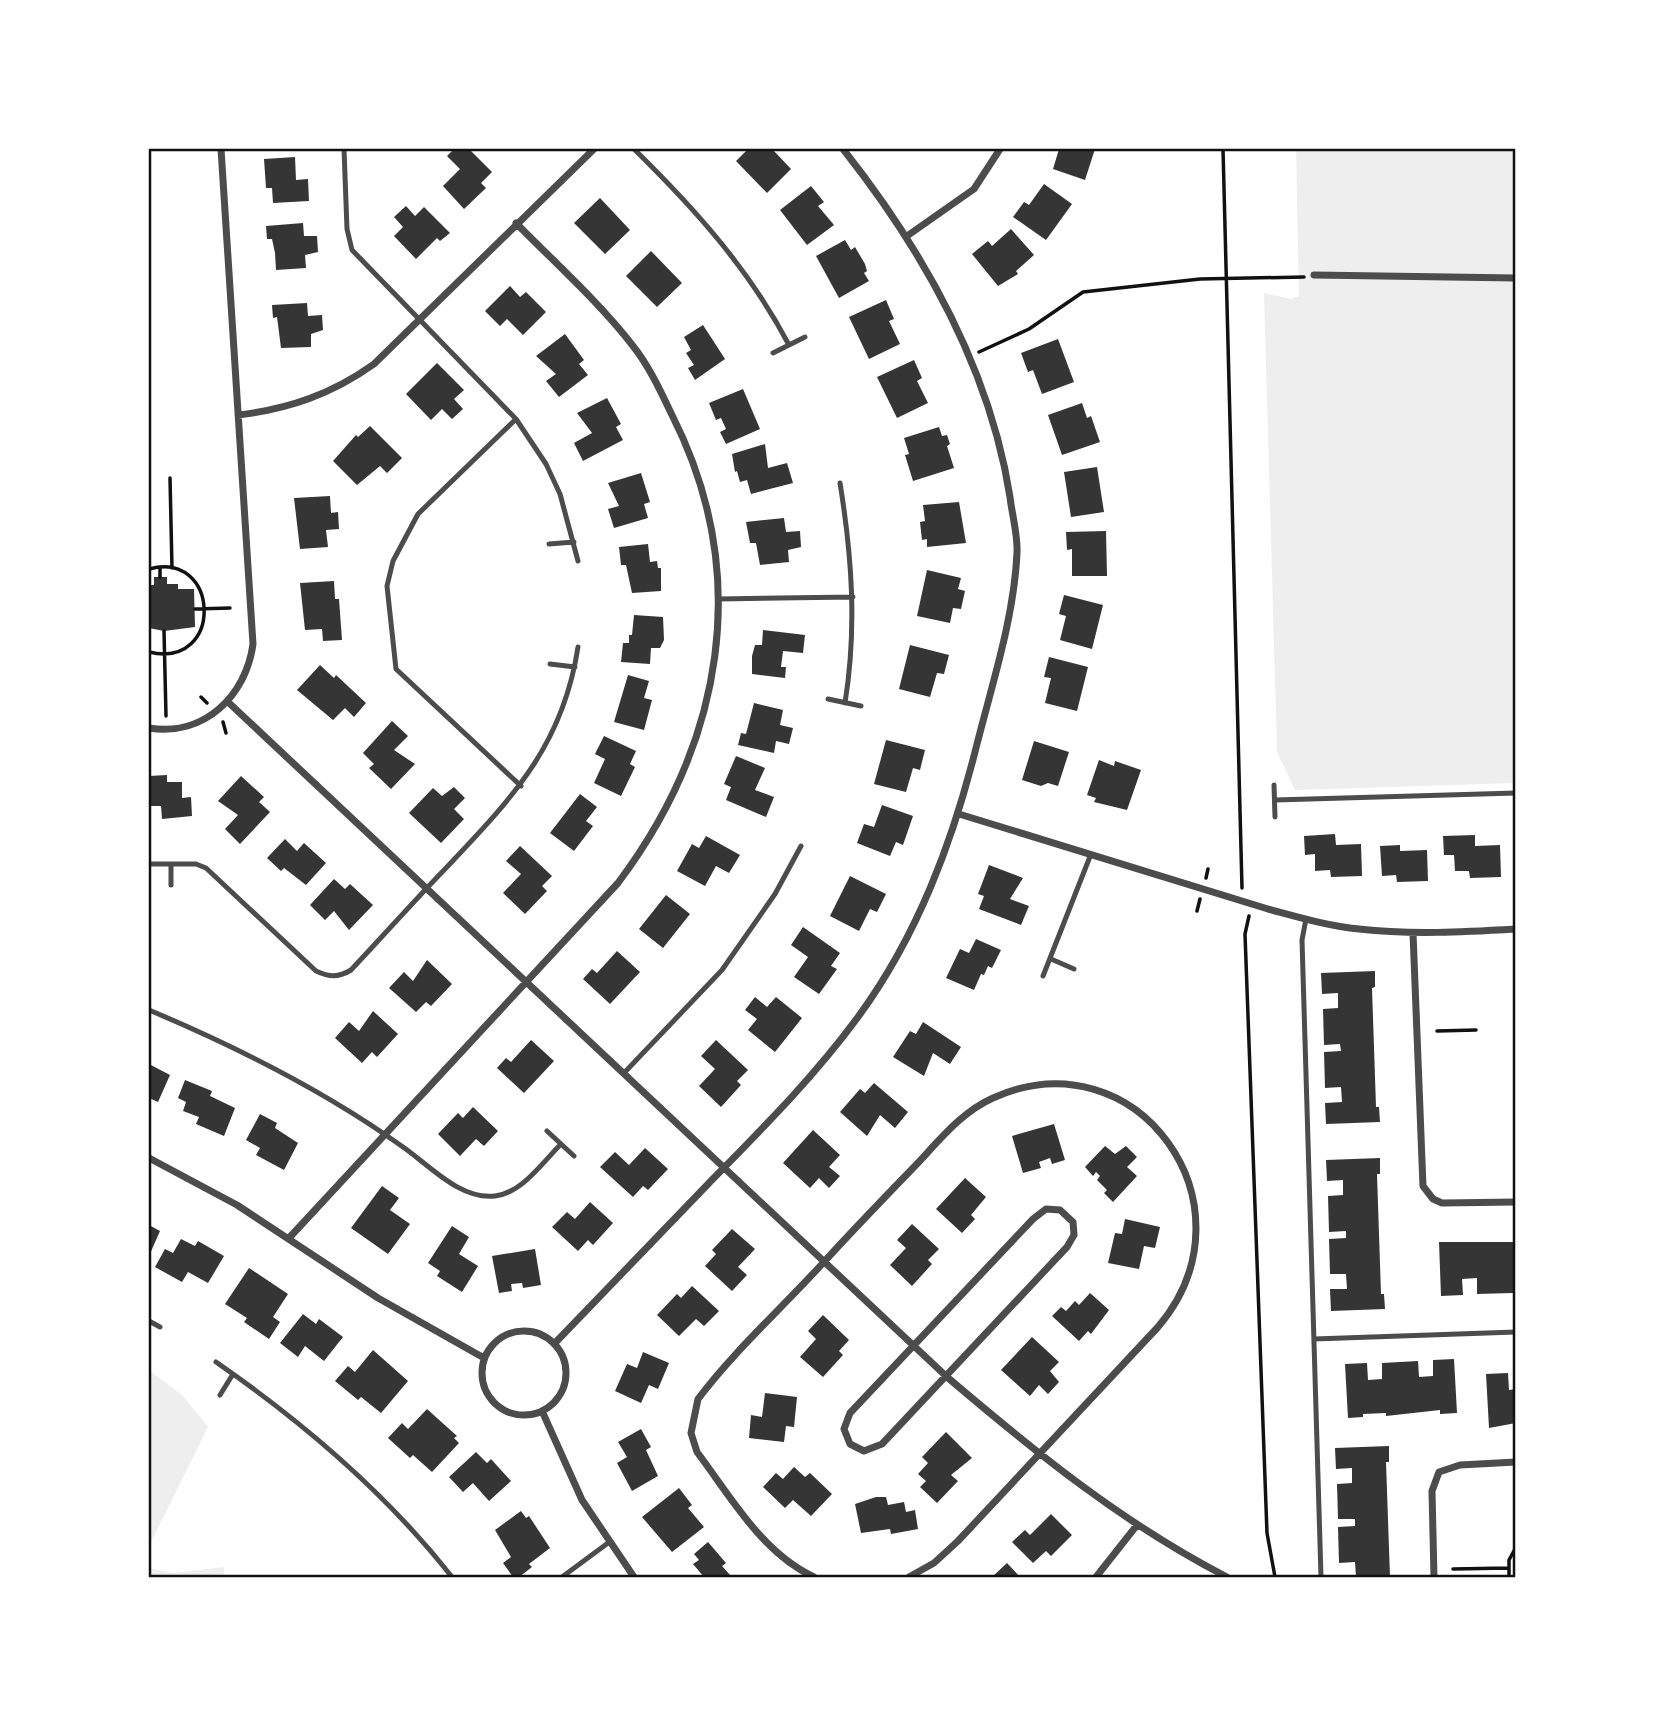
<svg xmlns="http://www.w3.org/2000/svg" width="1665" height="1726" viewBox="0 0 1665 1726" font-family="Helvetica,sans-serif">
	<style>
		.green { fill: #eee }
		.building { fill: #353535 }
		.lines { fill: none; stroke-linecap: round; stroke-linejoin: round }
		.path { stroke: #111; stroke-width: 3.5 }
		.service { stroke: #4c4c4c; stroke-width: 5 }
		.minor { stroke: #4c4c4c; stroke-width: 7 }
		.neatline { fill: none; stroke: #111; stroke-width: 2.5 }
	</style>
	<rect width="100%" height="100%" fill="#fff"/>
	<!-- green -->
	<path class="green" d="M1296,149H1516V783L1295,790L1277,752L1264,293L1291,299L1299,296Z
		M149,1370L183,1396L208,1427L149,1546Z
		M224,1567V1577H149V1568L174,1573Z"/>
	<!-- building -->
	<path class="building" d="M454,149H469L492,172L481,183L486,188L464,209L443,186L460,169L447,156Z
		M748,149H776L774,151L791,169L767,193L736,161Z
		M1059,149H1095L1085,180L1053,169Z
		M295,157L296,180L308,179L309,201L273,203L272,188H266L264,159Z
		M1044,184L1072,204L1046,240L1013,217L1024,202L1029,205Z
		M811,186L824,202L818,206L834,225L807,245L780,210Z
		M600,198L630,230L605,254L574,223Z
		M406,206L415,216L424,207L450,233L440,241L437,238L416,259L394,236L403,227L394,217Z
		M303,223L304,236H317L318,252L305,255L306,268L276,270L275,253L272,239H267L266,226Z
		M1011,229L1034,255L1016,271L1018,274L998,286L972,254L988,241L992,246Z
		M845,240L851,250L855,247L865,264L867,271L864,273L869,281L839,298L816,256Z
		M651,251L682,283L657,307L626,276Z
		M510,286L520,297L526,292L546,312L523,335L507,319L500,326L485,311Z
		M886,300L894,319L889,321L900,344L869,359L849,317Z
		M307,303L308,316L322,315L323,330L311,334V347L281,348L277,317L273,318L272,305Z
		M703,325L725,359L695,380L688,368L694,365L686,353L691,350L684,337Z
		M565,334L584,360L579,364L588,375L559,397L546,381L556,374L536,356Z
		M1058,339L1074,382L1042,394L1033,370L1028,372L1021,353Z
		M914,360L922,378L917,381L928,403L897,418L877,377Z
		M437,363L464,390L454,399L463,409L452,419L442,409L431,420L406,394Z
		M743,389L760,429L726,444L720,432L726,429L721,418L716,420L709,403Z
		M607,398L621,424L616,427L623,440L583,461L574,443L592,433L577,413Z
		M1082,403L1087,418L1091,416L1100,442L1062,455L1048,415Z
		M370,426L402,458L387,473L380,466L357,485L333,461L356,435L358,437Z
		M939,427L942,436L947,435L950,444L947,446L954,468L913,481L905,455L909,454L904,438Z
		M765,444L768,468L787,463L793,483L751,494L747,480L740,482L737,471L735,472L732,454Z
		M1097,467L1104,512L1071,517L1064,472Z
		M641,473L650,502L644,504L648,518L614,528L608,509L619,506L608,483Z
		M330,496L331,513L338,512L339,529L326,530L328,547L300,549L294,498Z
		M959,502L966,543L927,547V539L922,540L920,522L925,521L923,505Z
		M784,518L786,532L800,531L801,547L788,550L789,562L760,565L756,543H750L746,522Z
		M1106,531L1107,576H1072V549L1067,550L1066,532Z
		M648,544L650,562L657,561L658,568H661V591L632,593L626,565H621L619,547Z
		M927,570L961,578L958,589L965,591L961,609L953,608L950,623L917,616Z
		M154,577H167V584H178V589H194L195,627L164,631L149,628V585H154Z
		M334,581L335,599H339L342,640L323,641L322,629L305,630L300,583Z
		M1064,595L1103,605L1092,649L1060,640L1066,616L1059,614Z
		M634,615L663,617L664,640L660,648H651L650,664L621,662L623,643H629V635H632Z
		M763,630L805,635L803,653L783,651L781,667H786L785,678L752,674V656L755,645H762Z
		M910,645L949,655L944,674L937,673L930,697L899,689Z
		M1049,657L1088,667L1077,711L1045,703L1051,678L1044,677Z
		M320,665L334,678L336,675L366,703L354,717L345,708L333,720L297,690Z
		M628,675L649,681L644,698L652,700L644,730L614,722Z
		M754,703L783,710L780,725L793,728L789,744L776,741L774,753L738,745L741,733L746,734Z
		M392,721L408,736L394,750L415,764L391,789L369,768L374,764L363,753Z
		M604,736L636,751L630,764L635,767L621,796L594,783L605,759L595,754Z
		M886,740L925,750L920,770L913,768L906,792L874,784Z
		M1034,741L1069,752L1058,786L1048,783L1041,786L1022,780Z
		M736,756L765,768L755,790L774,797L766,817L726,800L731,787L724,784Z
		M1099,760L1114,766L1115,761L1141,770L1127,810L1094,802L1096,798L1087,795Z
		M167,775V782H182V798L191,797L192,816L162,819L161,806H149V776Z
		M241,776L264,797L259,802L270,812L240,844L225,829L238,815L218,801Z
		M454,787L465,798L454,809L464,819L441,843L409,813L433,788L442,796Z
		M580,794L597,807L586,821L593,826L574,851L550,833Z
		M882,805L913,816L903,845L896,842L890,856L857,843L864,824L874,827Z
		M1335,834L1336,845L1361,844L1362,876L1331,877L1330,870L1315,871V854L1305,855L1304,836Z
		M1475,835V846L1500,845L1501,877L1470,878L1469,871H1455L1454,855H1444L1443,836Z
		M706,836L740,855L729,873L716,866L705,886L677,871L692,844L699,848Z
		M285,839L297,851L304,843L326,863L306,885L284,868L281,871L267,858Z
		M1400,845V851L1427,850L1428,881L1397,882L1396,875L1382,876L1380,846Z
		M520,846L552,876L542,886L547,891L525,914L503,893L521,874L506,861Z
		M989,865L1023,878L1010,899L1029,906L1021,925L979,909L984,896L978,894Z
		M850,876L886,894L877,912L870,909L859,931L830,916Z
		M334,879L345,889L350,884L373,905L349,930L334,911L325,920L310,905Z
		M666,895L690,914L663,948L639,929Z
		M803,927L840,953L831,966L837,969L819,994L794,977L808,957L791,945Z
		M976,939L1001,950L992,968L988,966L984,975L981,974L974,990L946,978L960,949L969,953Z
		M617,951L640,972L610,1004L583,979L592,969L597,973Z
		M427,960L452,984L431,1006L426,1002L416,1012L389,988L404,972L413,981Z
		M1375,971V987L1372,988L1376,1107H1379L1380,1122L1326,1124L1325,1103L1342,1102L1341,1087L1325,1088L1324,1052L1341,1051L1340,1044L1324,1045L1323,1009L1338,1008V993L1322,994L1321,973Z
		M755,997L767,1007L776,997L802,1018L775,1052L748,1030L757,1019L745,1010Z
		M373,1011L398,1034L377,1057L372,1052L362,1063L335,1038L349,1022L359,1031Z
		M923,1022L961,1047L950,1064L933,1053L924,1076L893,1057L910,1031L916,1034Z
		M531,1040L554,1061L524,1093L497,1068L506,1058L511,1062Z
		M716,1040L748,1070L737,1081L741,1085L721,1107L699,1086L715,1069L701,1056Z
		M149,1064L170,1075L158,1102L149,1098Z
		M185,1080L212,1091L210,1096L235,1108L224,1136L196,1124L199,1117L183,1111L186,1102L178,1098Z
		M874,1083L908,1112L895,1128L880,1115L867,1136L840,1112L860,1089L865,1093Z
		M473,1107L498,1131L484,1146L476,1139L460,1156L438,1134L458,1113L463,1118Z
		M260,1114L277,1123L275,1128L298,1143L284,1170L256,1155L260,1148L246,1140Z
		M1054,1124L1065,1160L1052,1164L1050,1158L1039,1162L1041,1168L1023,1173L1012,1136Z
		M813,1130L840,1155L829,1167L840,1176L829,1188L819,1178L810,1188L783,1163Z
		M1105,1146L1115,1154L1126,1146L1137,1157L1127,1167L1137,1176L1113,1202L1104,1193L1107,1190L1097,1180L1100,1176L1096,1172L1093,1176L1085,1167Z
		M645,1148L668,1169L648,1190L643,1186L633,1197L600,1167L615,1152L629,1165Z
		M1380,1158V1174H1377L1381,1294H1384L1385,1309L1331,1311L1330,1289H1347L1346,1274H1330L1329,1239L1346,1238V1231L1329,1232L1328,1196L1343,1195V1180L1327,1181L1326,1160Z
		M965,1178L986,1197L971,1215L975,1219L962,1233L936,1209Z
		M382,1186L399,1198L390,1210L410,1224L388,1254L351,1228Z
		M590,1202L613,1223L593,1245L588,1240L578,1251L552,1227L567,1212L575,1219Z
		M1125,1219L1160,1227L1155,1248L1144,1246L1139,1269L1108,1263L1115,1233L1122,1234Z
		M912,1224L939,1249L928,1260L932,1264L912,1286L890,1265L906,1248L897,1240Z
		M149,1225L160,1231L149,1256Z
		M452,1226L469,1237L459,1254L478,1266L462,1292L437,1276L440,1271L428,1263Z
		M732,1229L755,1249L738,1267L747,1275L732,1291L705,1266L716,1254L712,1250Z
		M181,1239L195,1246L198,1241L224,1256L208,1283L188,1272L182,1282L155,1267L165,1249L173,1253Z
		M1439,1242H1516L1513,1293L1477,1294V1278L1462,1279L1463,1295L1441,1296Z
		M535,1249L541,1285L523,1288L522,1283L511,1284L512,1291L499,1293L492,1256Z
		M249,1268L288,1294L273,1317L280,1322L269,1339L244,1322L247,1318L225,1304Z
		M692,1286L719,1311L704,1326L696,1319L679,1336L657,1315L677,1294L681,1298Z
		M1090,1293L1109,1310L1091,1334L1088,1331L1079,1341L1052,1316L1061,1307L1066,1311L1075,1301L1079,1305Z
		M303,1314L316,1324L319,1319L343,1337L324,1361L305,1346L298,1357L280,1343Z
		M823,1315L849,1340L839,1351L843,1355L823,1377L800,1357L816,1339L808,1331Z
		M1032,1337L1059,1362L1050,1371L1059,1382L1048,1394L1039,1385L1030,1396L1001,1370Z
		M373,1350L408,1381L381,1413L361,1397L358,1400L335,1381L348,1366L355,1372Z
		M643,1352L669,1363L658,1389L649,1385L641,1403L615,1391L627,1364L637,1368Z
		M1454,1359L1457,1413L1440,1414V1410L1386,1416V1413L1363,1414V1417L1348,1418L1345,1364L1367,1363L1368,1380L1382,1379V1363L1418,1361L1419,1377L1433,1376V1360Z
		M1508,1373L1509,1390L1516,1389V1423L1489,1428L1486,1374Z
		M765,1393L797,1397L794,1427L786,1426L784,1442L749,1438L751,1415L762,1417Z
		M427,1409L457,1436L454,1438L459,1443L432,1472L413,1455L410,1458L388,1438L402,1423L408,1429Z
		M641,1429L651,1447L646,1450L658,1476L632,1491L617,1463L627,1457L618,1442Z
		M946,1432L972,1458L951,1475L958,1481L937,1503L920,1487L926,1481L918,1474L928,1463L922,1457Z
		M1389,1446V1462H1386L1390,1577H1356L1355,1562L1339,1563L1338,1527L1355,1526V1519H1338L1337,1484L1352,1483V1468L1336,1469L1335,1448Z
		M476,1452L487,1463L491,1459L511,1481L489,1501L473,1483L463,1492L449,1477Z
		M794,1467L805,1477L810,1473L832,1494L811,1516L793,1500L785,1508L763,1487L776,1473L783,1479Z
		M679,1488L692,1505L688,1508L704,1527L672,1552L642,1517Z
		M876,1497H886L888,1505L904,1502L906,1512L915,1510L918,1529L891,1534L890,1529L861,1533L855,1504Z
		M521,1511L526,1518L529,1516L550,1548L529,1564L532,1567L519,1577H513L503,1563L511,1557L495,1530Z
		M1051,1514L1072,1535L1051,1556L1046,1551L1033,1563L1012,1542L1025,1530L1030,1535Z
		M708,1542L726,1563L722,1566L730,1575L727,1577H704L693,1564L699,1560L694,1554Z
		M1007,1563L1020,1577H992Z"/>
	<g class="lines">
		<!-- path -->
		<path class="path" d="M1223,149L1242,888
			M979,352L1029,329L1083,292L1200,279L1304,277
			M170,478L172,568
			M160,567V577
			M149,569C220,549 225,670 149,652
			M195,609L230,608
			M164,631L166,716
			M201,697L207,703
			M223,722L226,733
			M1206,878L1208,869
			M1197,911L1200,899
			M1249,916L1245,934L1267,1533L1275,1577
			M1437,1031L1476,1030
			M1453,1569L1508,1568
			M1509,1577V1560L1516,1547"/>
		<!-- service -->
		<path class="service" d="M344,149L347,229L352,250L516,419L546,464L560,494L578,561
			M634,149C695,209 749,269 789,345
			M773,353L805,337
			M516,419L418,514L393,561L387,586L396,669L521,786
			M840,483C852,557 857,628 845,703
			M549,544L574,542
			M718,599L853,597
			M550,664L575,667
			M828,699L861,706
			M1274,785L1275,817
			M1275,800L1516,793
			M149,864H196L206,868L316,971C329,977 338,978 351,970C383,936 414,901 446,868C512,798 563,746 578,647
			M171,885V864
			M1306,919L1302,940L1321,1577
			M1051,959L1074,969
			M1043,976L1091,854
			M149,1010C237,1047 325,1091 403,1147C429,1165 460,1200 495,1196C522,1193 543,1162 561,1144
			M624,1073L722,970L775,894L801,846
			M547,1131L574,1156
			M149,1321L160,1327
			M1314,1339L1516,1332
			M216,1362C304,1423 386,1493 452,1577
			M220,1395L233,1374
			M562,1577L608,1543"/>
		<!-- minor -->
		<path class="minor" d="M907,236L974,189L1000,149
			M1314,275L1516,278
			M238,415C289,409 332,394 374,364L594,149
			M228,702L947,1377C1035,1452 1124,1524 1227,1577
			M149,728C204,737 246,696 253,644L221,149
			M959,814L1268,909C1298,917 1328,926 1359,929C1411,935 1464,932 1516,929
			M1413,933L1423,1186L1433,1199L1442,1203L1516,1202
			M149,1158L237,1205L378,1298L484,1358
			M1046,1209L1060,1210L1073,1222L1074,1235L1067,1247L882,1444L864,1451L850,1444L844,1429L850,1413L1033,1219Z
			M290,1237L618,883C723,743 753,575 672,415C661,392 649,366 633,346C599,302 555,263 516,223
			M482 1373a42 42 0 1 1 84 0a42 42 0 1 1-84 0Z
			M554,1344C606,1290 657,1237 709,1183C761,1130 814,1077 858,1017C918,935 953,841 977,744C993,681 1014,617 1017,553C1018,535 1012,515 1010,497C990,369 922,249 843,149
			M542,1411L582,1500L634,1577
			M814,1577C762,1553 731,1497 697,1452L691,1433L698,1399C735,1350 781,1309 823,1263C853,1230 883,1199 914,1167C938,1142 961,1112 993,1098C1137,1033 1261,1206 1158,1327L958,1541L934,1563L909,1577
			M1096,1577L1137,1525
			M1434,1577L1432,1491L1439,1472L1460,1465L1516,1462"/>
	</g>
	<!-- border -->
	<rect width="1665" height="1726" fill="none" stroke="#ffffff" stroke-width="301"/>
	<rect x="150" y="150" width="1364" height="1426" class="neatline"/>
</svg>
